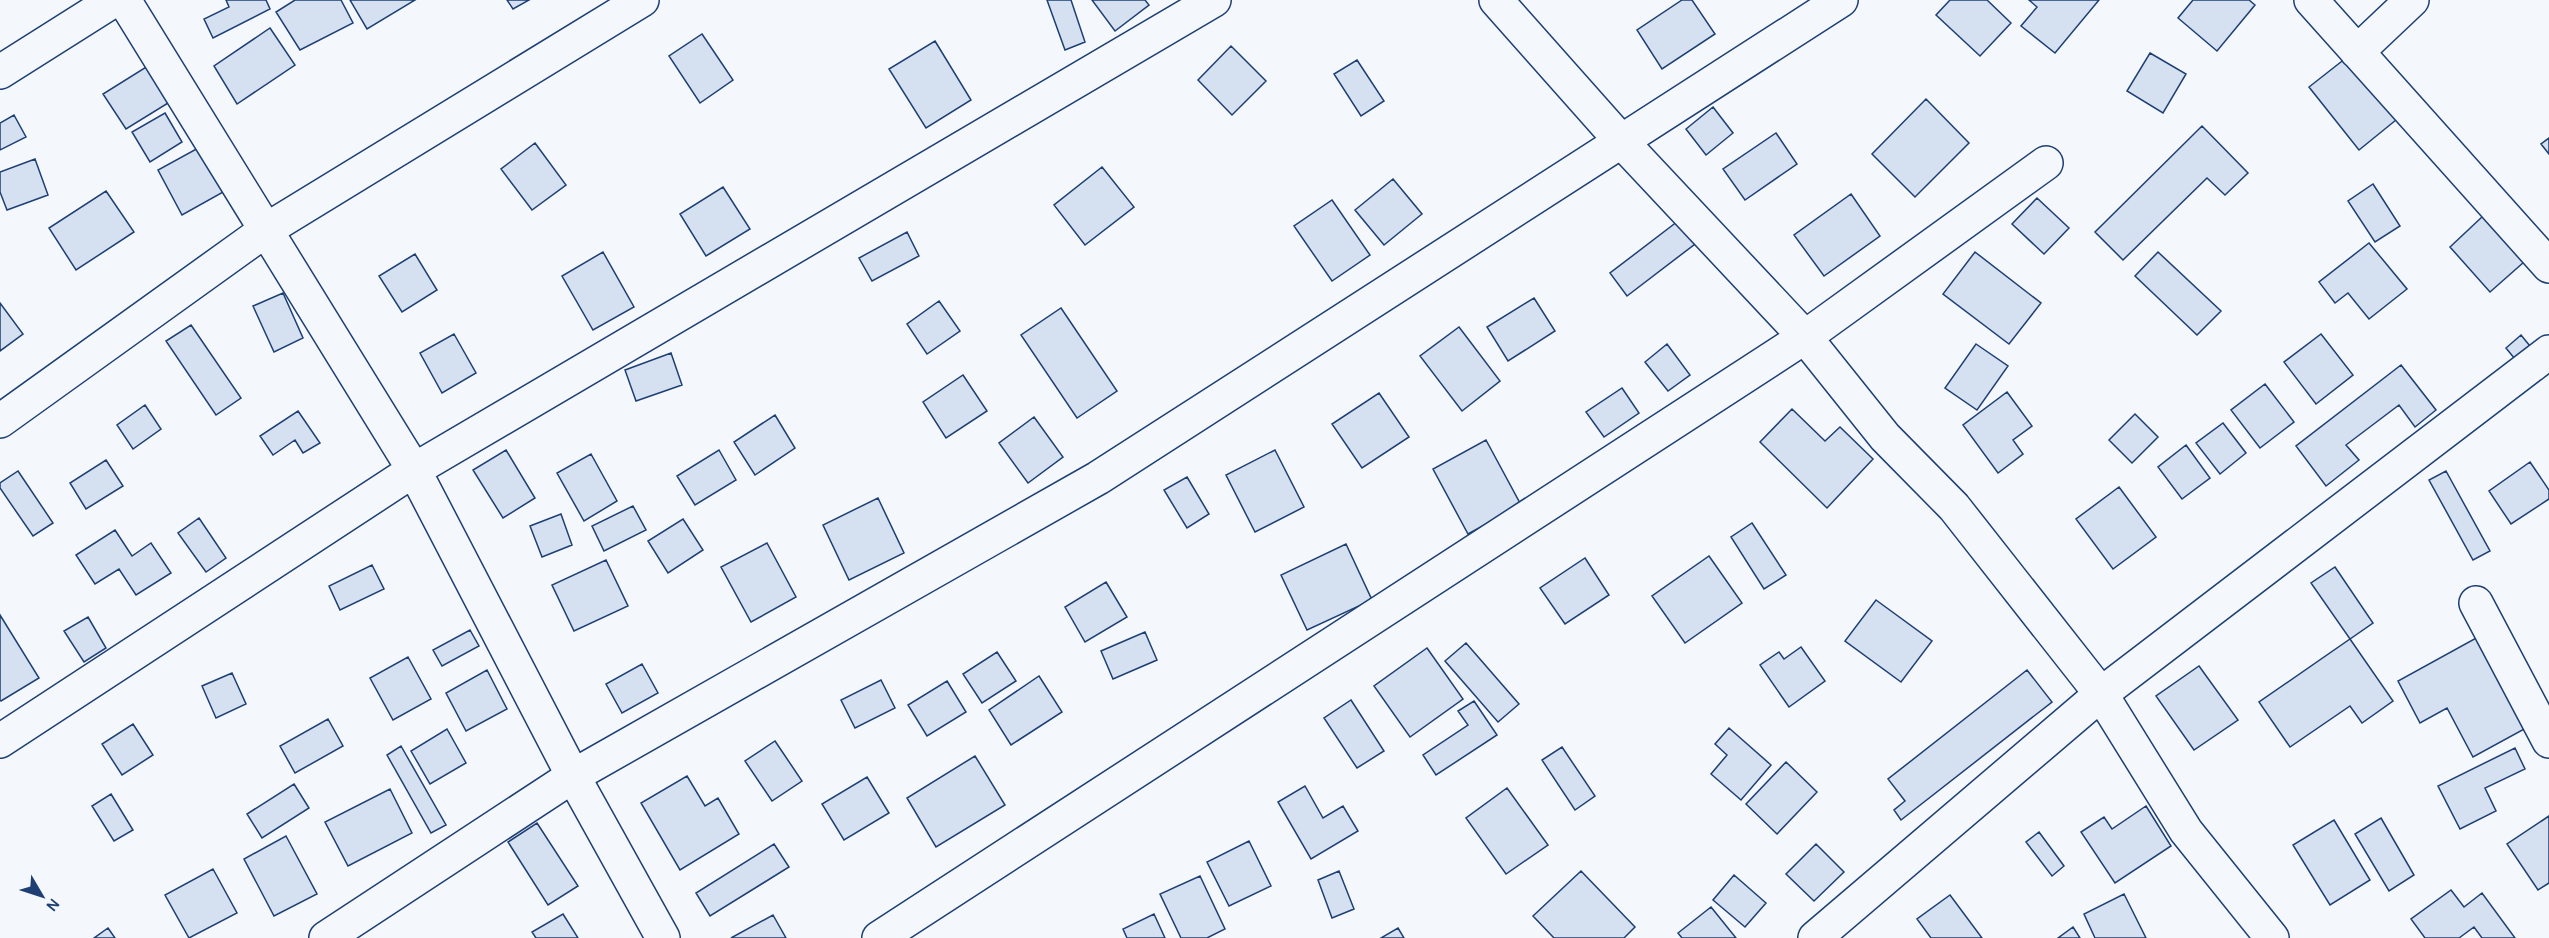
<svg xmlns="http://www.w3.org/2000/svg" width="2549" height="938" viewBox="0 0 2549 938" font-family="Karla,sans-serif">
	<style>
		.building { fill: #d5e0f0; stroke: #1d3f73; stroke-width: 1.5 }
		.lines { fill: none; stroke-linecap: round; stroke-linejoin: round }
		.minor-casing { stroke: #1d3f73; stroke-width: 36 }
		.minor { stroke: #f4f7fb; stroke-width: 33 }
	</style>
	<rect width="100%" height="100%" fill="#f4f7fb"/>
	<!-- building -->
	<path class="building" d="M226,0H266L270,9L213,38L204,19L229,7Z
		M295,0H341L353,23L300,50L276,12Z
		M350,0H415L367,29Z
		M507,0H529L513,9Z
		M1047,0H1071L1085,42L1065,50Z
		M1092,0H1145L1149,5L1115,31Z
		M1682,0H1692L1715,34L1662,69L1637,30Z
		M1950,0H1987L2011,23L1980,56L1936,15Z
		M2029,0H2099L2055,53L2021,26L2037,7Z
		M2193,0H2249L2255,5L2217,51L2178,18Z
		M270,28L295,65L237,104L214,66Z
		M702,34L733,80L700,103L669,56Z
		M935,41L971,100L926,128L889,69Z
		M1231,46L1266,81L1232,115L1198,80Z
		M2150,53L2186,74L2163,113L2127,91Z
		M2346,58L2396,120L2359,150L2309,87Z
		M1357,60L1384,101L1361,116L1334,74Z
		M151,64L173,100L126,129L103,94Z
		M1926,99L1969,143L1915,197L1872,154Z
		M1713,107L1733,133L1706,155L1686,129Z
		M165,113L182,142L150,162L132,132Z
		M14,115L26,137L0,150V123Z
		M2202,126L2248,173L2225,195L2207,178L2123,260L2095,232Z
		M1776,133L1797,164L1745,200L1723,169Z
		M2549,138V154L2541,144Z
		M535,143L566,185L532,210L501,169Z
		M200,147L225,191L182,215L158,170Z
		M35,159L48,195L7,210L0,192V172Z
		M1102,167L1134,207L1085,245L1054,205Z
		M1393,179L1422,214L1384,245L1355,210Z
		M2373,184L2400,226L2375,242L2348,201Z
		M723,187L750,229L706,256L680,214Z
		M106,191L134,232L76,270L49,228Z
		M1851,194L1880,236L1824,276L1794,235Z
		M2037,198L2069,228L2044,254L2012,224Z
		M1332,200L1370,255L1332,281L1294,226Z
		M2483,216L2524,262L2490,292L2450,247Z
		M1682,218L1699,241L1627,296L1610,273Z
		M907,232L919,256L872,281L859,258Z
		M2369,243L2407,289L2369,319L2348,293L2335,303L2319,282Z
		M603,252L634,307L593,330L562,276Z
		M1975,252L2041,303L2009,344L1943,294Z
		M2158,252L2221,311L2197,335L2135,276Z
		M415,254L437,290L402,312L379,276Z
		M283,293L303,338L274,352L253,306Z
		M1534,298L1555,331L1508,361L1487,327Z
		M939,301L960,331L927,354L907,324Z
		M0,303L23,334L0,351Z
		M1061,308L1117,391L1077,418L1021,335Z
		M191,325L241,398L216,415L166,341Z
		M1459,327L1500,381L1462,411L1420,356Z
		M454,334L476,373L442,393L420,353Z
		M2321,334L2353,375L2316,404L2284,362Z
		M2521,335L2534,351L2519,364L2506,348Z
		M1667,344L1690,375L1668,391L1645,362Z
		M1976,344L2008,366L1977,410L1945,388Z
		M671,353L682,385L636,401L625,370Z
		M2401,365L2436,410L2415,427L2399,405L2346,445L2359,460L2326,486L2296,446Z
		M963,375L987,411L946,438L923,402Z
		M2265,384L2294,422L2260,448L2231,410Z
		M1622,388L1639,413L1604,437L1586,412Z
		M2007,392L2032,426L2013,440L2023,454L1998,473L1963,425Z
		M1379,393L1409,437L1362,468L1332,424Z
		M145,405L161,429L133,449L117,425Z
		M1792,409L1825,441L1840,427L1873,459L1827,508L1760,442Z
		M298,411L320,443L303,453L295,440L273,455L260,436Z
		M2135,414L2158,437L2132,463L2109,440Z
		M775,415L795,448L755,475L734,442Z
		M1034,417L1063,457L1028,483L999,443Z
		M2223,423L2246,453L2220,474L2196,443Z
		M1486,440L1521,505L1468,534L1433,469Z
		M2186,445L2210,478L2182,499L2158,467Z
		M506,450L535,498L503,518L473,470Z
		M719,450L736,480L695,505L677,476Z
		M1275,450L1304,507L1255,532L1226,475Z
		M591,454L617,501L584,521L557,473Z
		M106,460L123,486L86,509L70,483Z
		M2530,462L2549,490V499L2511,524L2489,491Z
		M18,471L53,523L33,536L0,488V483Z
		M2446,471L2490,551L2473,560L2429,480Z
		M1187,477L1209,514L1187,528L1164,490Z
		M2119,487L2156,537L2113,569L2076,519Z
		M878,498L904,553L849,580L823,525Z
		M633,506L646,530L604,551L592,526Z
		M561,514L572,545L542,557L530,526Z
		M199,518L226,558L206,572L178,533Z
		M683,519L703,550L668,573L648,541Z
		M1752,523L1786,575L1764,589L1731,537Z
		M115,530L132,556L151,543L171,573L136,595L119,569L95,584L76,555Z
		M767,543L796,597L751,622L721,567Z
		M1346,544L1372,600L1307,630L1281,575Z
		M1709,556L1742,603L1685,643L1652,596Z
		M1585,558L1609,595L1565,624L1540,588Z
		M606,560L628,606L574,631L552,585Z
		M372,565L384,589L340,610L329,586Z
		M2335,567L2373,623L2350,639L2311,583Z
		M1106,582L1127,617L1085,642L1065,607Z
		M1876,600L1932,641L1901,682L1845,641Z
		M0,615L39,678L1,701L0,700Z
		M88,617L106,648L84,662L64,631Z
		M470,630L479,646L442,666L433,650Z
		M1145,632L1157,660L1113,679L1101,651Z
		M2478,637L2528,727L2473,757L2447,708L2420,723L2398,681Z
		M2350,639L2393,701L2362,723L2350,706L2290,747L2259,702Z
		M1466,643L1519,704L1498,722L1445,661Z
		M1801,647L1825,681L1789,707L1760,665L1779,652L1784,659Z
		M1427,648L1463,699L1410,737L1374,686Z
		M997,652L1016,681L982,703L963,674Z
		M408,657L431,699L393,720L370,678Z
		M642,664L658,693L622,713L606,684Z
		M2199,666L2238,720L2194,750L2156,696Z
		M487,670L507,709L466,731L446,693Z
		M2027,670L2052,702L1901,820L1894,810L1905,801L1888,779Z
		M232,673L246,704L216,718L202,686Z
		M1039,676L1062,712L1011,745L989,710Z
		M881,680L895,708L855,728L841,700Z
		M947,681L966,712L927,736L908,705Z
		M1351,700L1384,751L1357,768L1324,718Z
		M1474,701L1497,735L1436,775L1423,755L1468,725L1458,711Z
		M328,719L343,746L295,773L280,746Z
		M133,724L153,755L122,775L102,744Z
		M1729,728L1771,765L1741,800L1711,774L1727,755L1715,744Z
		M447,729L466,763L430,784L411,751Z
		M775,741L802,781L772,801L745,761Z
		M401,746L446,825L431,833L387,755Z
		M1562,747L1595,796L1575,810L1542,760Z
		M2515,748L2525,769L2485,788L2496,811L2460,829L2438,786Z
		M975,756L1005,805L936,847L907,798Z
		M1786,762L1817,792L1777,834L1746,804Z
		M687,776L705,806L718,798L739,834L680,870L641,803Z
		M867,777L889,813L844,840L822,804Z
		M294,784L309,808L262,838L247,814Z
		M1305,786L1323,818L1343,806L1358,831L1311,859L1278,802Z
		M1507,788L1548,845L1506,874L1466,818Z
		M390,789L412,833L348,866L325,822Z
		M111,794L133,830L114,841L92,806Z
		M2146,806L2171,846L2115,883L2081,832L2104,817L2112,829Z
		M2549,816V883L2538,890L2507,844Z
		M2381,818L2414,875L2389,891L2355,834Z
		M2334,820L2370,880L2330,905L2293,845Z
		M537,823L578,886L548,905L508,842Z
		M2039,832L2064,866L2052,876L2026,842Z
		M286,836L317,894L274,916L244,859Z
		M1249,841L1271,886L1229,906L1207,862Z
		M774,844L789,867L710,916L696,893Z
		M1816,844L1844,872L1814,901L1786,874Z
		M213,869L237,913L189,938L165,895Z
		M1339,871L1354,909L1332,918L1318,880Z
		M1581,871L1635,927L1624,938H1554L1533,916Z
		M1734,875L1766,903L1745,927L1713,900Z
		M1200,876L1225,929L1207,938H1181L1160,894Z
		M2451,890L2464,907L2482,893L2515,938H2482L2474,927L2459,938H2425L2411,919Z
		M2124,894L2146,938H2095L2084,914Z
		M1950,895L1982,938H1931L1917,919Z
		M1711,907L1736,938H1682L1678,933Z
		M563,914L578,938H536L532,932Z
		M1154,914L1165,938H1127L1123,929Z
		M773,915L786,938H731Z
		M2073,927L2080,938H2058Z
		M108,928L115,938H94Z
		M1398,928L1404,938H1381Z"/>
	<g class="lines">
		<defs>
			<path id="minor" d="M124,0L414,470L573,776L663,938
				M1496,0L1622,142L1805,337L1885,437L1954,507L2101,694L2186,831L2272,938
				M2311,0L2549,266
				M2357,52L2412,0
				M0,72L114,0
				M0,421L266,230L642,0
				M2476,603L2549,741
				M0,741L414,470L1214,0
				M326,938L573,776L1098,478L1841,0
				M879,938L1805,337L2046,163
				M1815,938L2101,694L2549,352"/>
		</defs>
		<!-- minor casing -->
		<use href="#minor" class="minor-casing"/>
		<!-- minor -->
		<use href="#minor" class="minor"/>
	</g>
	<!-- north arrow -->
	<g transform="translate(42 896) rotate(129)" stroke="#f4f7fb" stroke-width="4.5" paint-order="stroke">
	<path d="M0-4.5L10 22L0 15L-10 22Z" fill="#1d3f73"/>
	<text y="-9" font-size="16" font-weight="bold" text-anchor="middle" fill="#1d3f73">N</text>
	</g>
</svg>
